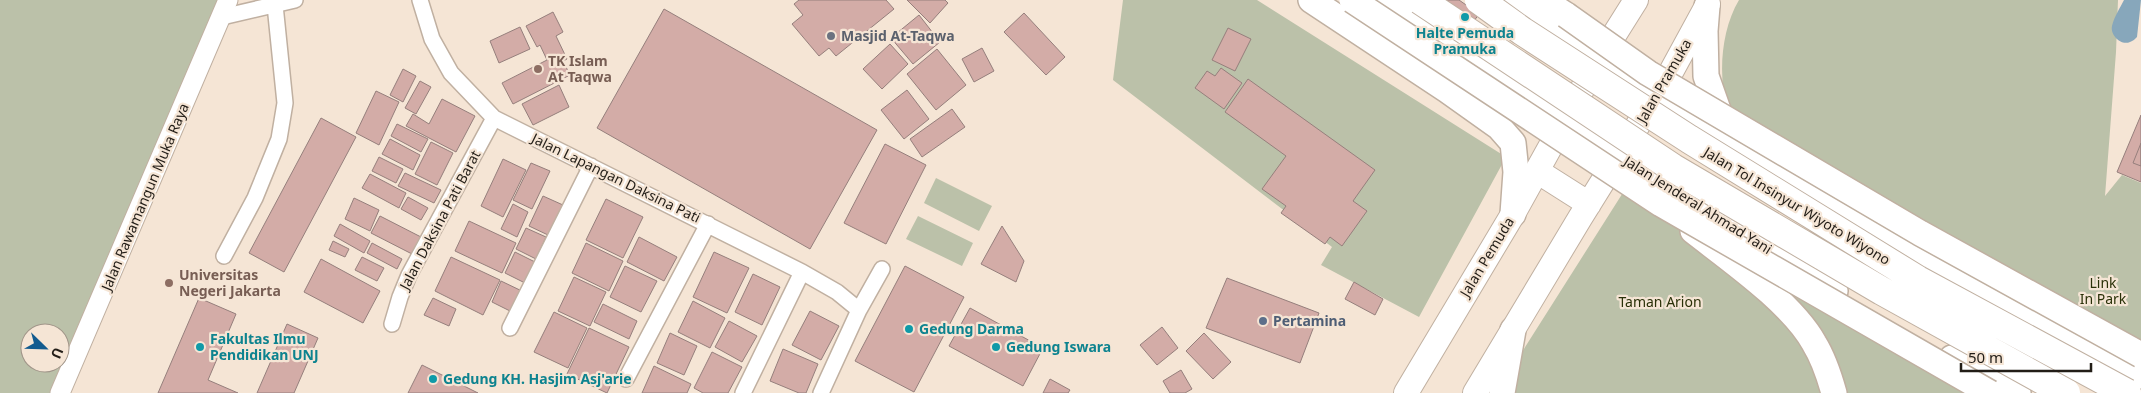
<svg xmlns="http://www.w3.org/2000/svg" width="2141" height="393" viewBox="0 0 2141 393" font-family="'Noto Sans',sans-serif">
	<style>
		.green { fill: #bbc1a9; fill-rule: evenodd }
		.water { fill: #87a7bb }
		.building { fill: #d3aca7; stroke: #957f7c }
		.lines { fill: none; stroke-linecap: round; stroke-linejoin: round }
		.minor-casing { stroke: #c0b0a1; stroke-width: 18 }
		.tertiary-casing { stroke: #c0b0a1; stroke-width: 21 }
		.primary-casing { stroke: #c0b0a1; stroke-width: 26 }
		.trunk-casing { stroke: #c0b0a1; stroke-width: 28 }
		.minor { stroke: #fff; stroke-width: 15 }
		.tertiary { stroke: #fff; stroke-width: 19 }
		.primary { stroke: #fff; stroke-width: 24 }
		.trunk { stroke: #fff; stroke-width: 25 }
		.trunk-bridge-casing { stroke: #c0b0a1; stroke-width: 28; stroke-linecap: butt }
		.motorway-bridge-casing { stroke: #c0b0a1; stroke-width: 30; stroke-linecap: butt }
		.trunk-bridge { stroke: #fff; stroke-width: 25 }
		.motorway-bridge { stroke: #fff; stroke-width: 28 }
		.culture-dot { fill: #0f9aa8; stroke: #f5e5d5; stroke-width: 2 }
		.worship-dot { fill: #6b7280; stroke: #f5e5d5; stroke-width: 2 }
		.education-dot { fill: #8d6e63; stroke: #f5e5d5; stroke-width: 2 }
		.service-dot { fill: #5c6f8a; stroke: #f5e5d5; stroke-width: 2 }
		.labels { text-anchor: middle; stroke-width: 4.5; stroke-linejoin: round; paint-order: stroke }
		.culture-label { font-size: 14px; font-weight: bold; fill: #0d838f; stroke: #f5e5d5; text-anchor: start }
		.worship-label { font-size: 14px; font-weight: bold; fill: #5b616d; stroke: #f5e5d5; text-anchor: start }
		.education-label { font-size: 14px; font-weight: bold; fill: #785e54; stroke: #f5e5d5; text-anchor: start }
		.street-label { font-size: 14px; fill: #221d17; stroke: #f5e5d5 }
		.park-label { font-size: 14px; fill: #2a3108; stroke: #f5e5d5 }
		.service-label { font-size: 14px; font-weight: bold; fill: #4e5e75; stroke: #f5e5d5; text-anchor: start }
	</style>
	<rect width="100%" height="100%" fill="#f5e5d5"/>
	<!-- green -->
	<path class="green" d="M0,0H228L60,393H0ZM30,333H60V363H30Z
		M1123,0H1257L1506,157L1419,317L1321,265L1332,247L1113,80Z
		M1739,0H2118L2116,52L2105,196L2122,175L2141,183V355L1728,113C1718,78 1720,32 1739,0Z
		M936,178L992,206L979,231L924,203Z
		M1631,180L1987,393H1496Z
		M918,216L973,243L962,266L906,239Z"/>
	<!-- water -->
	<path class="water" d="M2124,0H2141L2137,37C2135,39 2133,41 2130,42C2121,46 2110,35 2112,26C2114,17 2120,8 2124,0Z"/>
	<!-- building -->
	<path class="building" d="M799,0H886L894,9L836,56L829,48L819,56L792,24L803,15L794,4Z
		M907,0H945L948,3L930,23Z
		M1428,0H1459L1479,14L1469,28Z
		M664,9L877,130L810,249L597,128Z
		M553,12L563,32L556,36L567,59L563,61L570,75L513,104L502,83L547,60L540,45L537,47L526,26Z
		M1024,13L1065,57L1046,75L1004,32Z
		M919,15L940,42L913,64L891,38Z
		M520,27L530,49L499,63L490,41Z
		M1228,28L1251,39L1235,71L1212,60Z
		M890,44L908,64L882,89L863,69Z
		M982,48L994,71L974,82L962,59Z
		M937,49L966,85L936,110L907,74Z
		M1221,68L1242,83L1224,109L1195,88L1207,71L1215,76Z
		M403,69L416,76L403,102L390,95Z
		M1248,79L1375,170L1353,201L1367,211L1342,246L1330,237L1325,244L1281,213L1286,206L1262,189L1286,156L1225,112Z
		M420,81L431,87L416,114L405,108Z
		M559,85L569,107L533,125L522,104Z
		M907,90L929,119L904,139L881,110Z
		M376,91L399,102L379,145L356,133Z
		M442,99L475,116L456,152L406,126L413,114L429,124Z
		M952,109L965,127L922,157L910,139Z
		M2141,115V182L2117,172Z
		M321,118L356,137L284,272L249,253Z
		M397,124L428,139L421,152L391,136Z
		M390,139L420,155L413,170L382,154Z
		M431,142L453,153L437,185L415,174Z
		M2141,143V166L2133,163Z
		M885,144L926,165L886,244L844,223Z
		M379,157L403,169L396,183L372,171Z
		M503,159L526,170L503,217L481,206Z
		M531,163L550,171L532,209L513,200Z
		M405,173L441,190L434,203L398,186Z
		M370,174L406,193L399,208L362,188Z
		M543,196L563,205L548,235L529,226Z
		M408,197L428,208L421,220L401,209Z
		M354,198L379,210L370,231L345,219Z
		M606,199L643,217L623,258L586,240Z
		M513,204L528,212L517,237L501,229Z
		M380,216L421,237L412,254L371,233Z
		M469,221L516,243L502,273L455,251Z
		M340,224L370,241L364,253L334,236Z
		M1002,226L1024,261L1016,282L981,264Z
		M526,228L546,237L536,259L516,249Z
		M639,237L677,257L664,281L627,262Z
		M333,241L349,249L345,257L329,250Z
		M372,243L402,259L397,269L367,253Z
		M586,243L623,261L609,291L572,273Z
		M515,252L537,263L527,284L505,273Z
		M714,252L749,268L727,313L693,297Z
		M362,257L384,268L377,281L355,270Z
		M451,257L500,280L483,315L435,291Z
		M321,259L380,291L363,323L304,292Z
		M625,266L657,281L641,312L610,297Z
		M905,266L964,297L914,392L855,361Z
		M753,274L780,287L762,325L735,312Z
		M574,277L606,292L590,326L558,311Z
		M1227,278L1319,313L1300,363L1206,328Z
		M501,281L526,293L516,314L492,302Z
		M1354,282L1383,299L1375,315L1345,299Z
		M199,298L236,314L208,380L238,393H158Z
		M433,298L456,309L449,326L424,315Z
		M693,301L725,318L710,348L678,332Z
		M603,304L637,321L629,339L594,322Z
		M970,308L1043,348L1023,386L949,346Z
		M810,311L839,326L821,360L792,345Z
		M554,312L587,328L568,368L534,352Z
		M729,321L757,336L742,362L715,347Z
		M287,324L318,338L294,393H257Z
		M1162,327L1178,348L1157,365L1140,345Z
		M589,328L629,347L607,393L567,374Z
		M670,333L697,346L684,375L657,363Z
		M1204,333L1231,362L1213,379L1186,351Z
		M783,349L818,364L806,393H799L770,381Z
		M712,352L742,367L728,393H703L694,388Z
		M422,365L478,393H408Z
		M654,366L691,384L687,393H642Z
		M1181,370L1192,389L1185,393H1170L1163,381Z
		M1050,379L1070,390L1068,393H1043Z"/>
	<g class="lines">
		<defs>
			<path id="minor" d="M420,0L432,39L451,73L494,118L802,272L837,292L859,310
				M222,17L295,0
				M224,256L255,198L279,139L285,103L275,5
				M392,324L400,297L409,275L494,118
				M510,328L591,166
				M626,379L708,224
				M743,393L802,272
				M821,393L859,310L882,269"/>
			<path id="tertiary" d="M60,393L228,0"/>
			<path id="primary" d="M1537,171L1589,204
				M1406,393L1513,214L1599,59L1636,0
				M1475,393L1580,218L1671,72L1708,4"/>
			<path id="trunk" d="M1311,0L1447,90L1499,127L1513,143L1516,172L1513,214
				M1387,0L1584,133L1835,291
				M1510,0L1754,159L1911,251L2100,356L2141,376
				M1543,0L1566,15
				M1707,6L1705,31L1706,76L1724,127
				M1693,231C1730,260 1792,303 1814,343C1824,359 1829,375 1834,393
				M1952,358L2018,393
				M1502,393L1513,330"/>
		</defs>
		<!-- minor casing -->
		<use href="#minor" class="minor-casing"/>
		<!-- tertiary casing -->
		<use href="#tertiary" class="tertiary-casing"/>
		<!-- primary casing -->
		<use href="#primary" class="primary-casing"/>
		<!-- trunk casing -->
		<use href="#trunk" class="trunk-casing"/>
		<!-- minor -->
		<use href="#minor" class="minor"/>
		<!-- tertiary -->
		<use href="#tertiary" class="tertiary"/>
		<!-- primary -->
		<use href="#primary" class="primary"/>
		<!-- trunk -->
		<use href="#trunk" class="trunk"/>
		<defs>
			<path id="trunk-bridge" d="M1352,0L1661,204L1990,393
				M1566,15L1648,73L1920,233L2141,355"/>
			<path id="motorway-bridge" d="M1420,0L1673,168L1882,291L2066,393
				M1479,0L1522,31L1689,139L1918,280L2127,393"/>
		</defs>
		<!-- trunk-bridge casing -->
		<use href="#trunk-bridge" class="trunk-bridge-casing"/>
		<!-- motorway-bridge casing -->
		<use href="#motorway-bridge" class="motorway-bridge-casing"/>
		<!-- trunk-bridge -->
		<use href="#trunk-bridge" class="trunk-bridge"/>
		<!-- motorway-bridge -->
		<use href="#motorway-bridge" class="motorway-bridge"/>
	</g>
	<!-- markers -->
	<g class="culture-dot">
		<circle cx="1465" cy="17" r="5"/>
		<circle cx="909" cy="329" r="5"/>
		<circle cx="200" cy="347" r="5"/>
		<circle cx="996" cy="347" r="5"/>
		<circle cx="433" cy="379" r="5"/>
	</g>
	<circle class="worship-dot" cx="831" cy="36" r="5"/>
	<g class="education-dot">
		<circle cx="538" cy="69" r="5"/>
		<circle cx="169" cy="283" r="5"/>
	</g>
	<circle class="service-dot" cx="1263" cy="321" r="5"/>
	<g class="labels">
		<!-- culture labels -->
		<g class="culture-label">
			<text x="1465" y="38" text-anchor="middle">Halte Pemuda<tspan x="1465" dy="16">Pramuka</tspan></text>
			<text x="919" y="334">Gedung Darma</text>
			<text x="210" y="344">Fakultas Ilmu<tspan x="210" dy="16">Pendidikan UNJ</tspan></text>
			<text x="1006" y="352">Gedung Iswara</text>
			<text x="443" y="384">Gedung KH. Hasjim Asj'arie</text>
		</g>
		<!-- worship labels -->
		<g class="worship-label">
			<text x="841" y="41">Masjid At-Taqwa</text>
		</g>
		<!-- education labels -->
		<g class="education-label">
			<text x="548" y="66">TK Islam<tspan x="548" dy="16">At Taqwa</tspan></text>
			<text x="179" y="280">Universitas<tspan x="179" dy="16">Negeri Jakarta</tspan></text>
		</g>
		<!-- street labels -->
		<g class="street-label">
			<text transform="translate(1664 81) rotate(-60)" y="5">Jalan Pramuka</text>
			<text transform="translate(616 178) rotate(26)" y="5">Jalan Lapangan Daksina Pati</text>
			<text transform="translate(145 197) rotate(-67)" y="5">Jalan Rawamangun Muka Raya</text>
			<text transform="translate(1698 205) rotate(32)" y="5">Jalan Jenderal Ahmad Yani</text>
			<text transform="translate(1797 206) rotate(31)" y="5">Jalan Tol Insinyur Wiyoto Wiyono</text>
			<text transform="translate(440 220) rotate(-62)" y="5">Jalan Daksina Pati Barat</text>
			<text transform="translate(1487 257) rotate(-59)" y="5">Jalan Pemuda</text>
		</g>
		<!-- park labels -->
		<g class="park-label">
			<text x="2103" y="288">Link<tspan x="2103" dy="16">In Park</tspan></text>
			<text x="1660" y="307">Taman Arion</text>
		</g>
		<!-- service labels -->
		<g class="service-label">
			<text x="1273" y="326">Pertamina</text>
		</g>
	</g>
	<!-- north arrow -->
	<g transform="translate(45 348) rotate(113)"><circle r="24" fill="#f5e5d5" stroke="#a19589"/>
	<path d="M0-4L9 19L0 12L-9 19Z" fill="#125b8f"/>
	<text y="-8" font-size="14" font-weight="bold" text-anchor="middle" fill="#221d17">U</text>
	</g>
	<!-- scale -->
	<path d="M1961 363v8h130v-8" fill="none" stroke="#221d17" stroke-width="2.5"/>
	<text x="1968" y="363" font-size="15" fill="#221d17" stroke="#f5e5d5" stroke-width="4" paint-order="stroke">50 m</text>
</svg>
